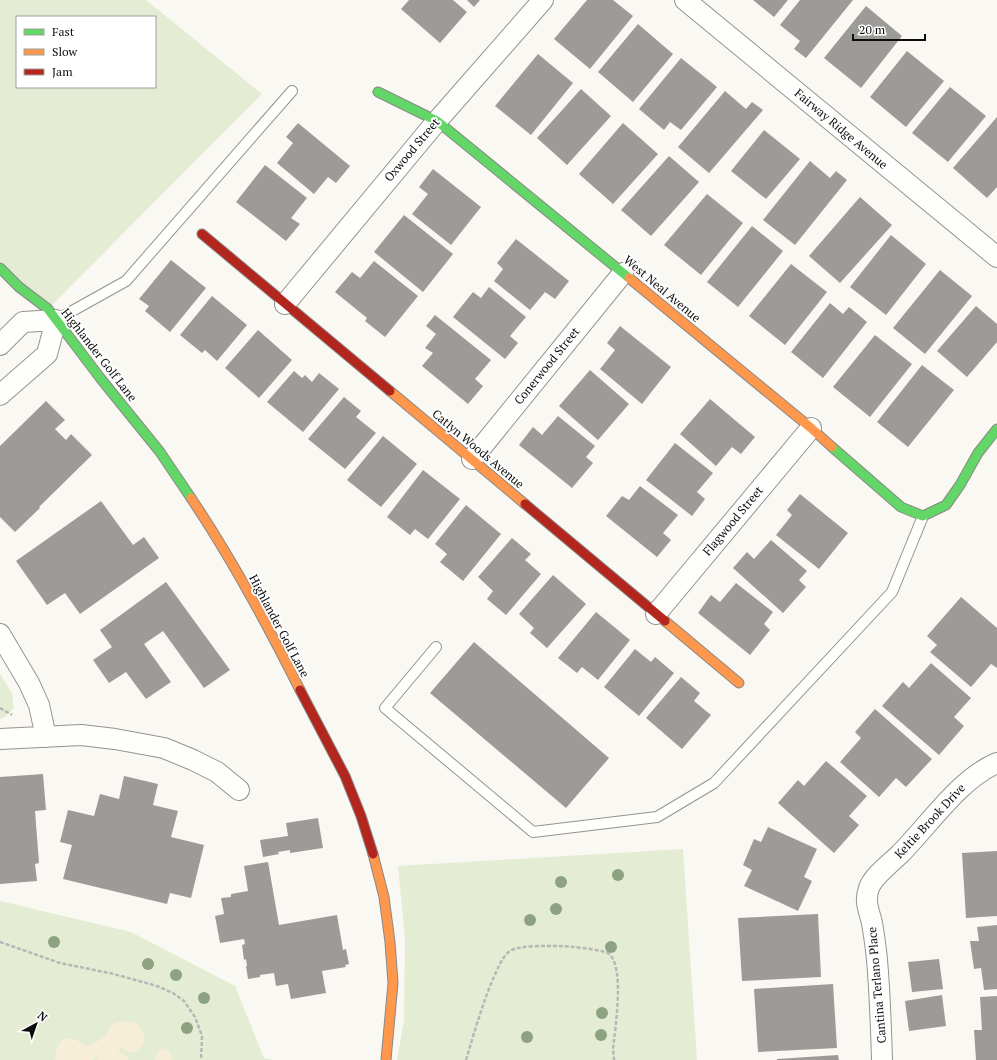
<svg xmlns="http://www.w3.org/2000/svg" width="997" height="1060" viewBox="0 0 997 1060" font-family="'PT Serif',serif">
	<style>
		.green { fill: #e5ecd4; fill-rule: evenodd }
		.sand { fill: #f6eed6 }
		.building { fill: #9d9b97 }
		.lines { fill: none; stroke-linecap: round; stroke-linejoin: round }
		.lane-casing { stroke: #949390; stroke-width: 12 }
		.street-casing { stroke: #949390; stroke-width: 22 }
		.fast-casing { stroke: #8a8987; stroke-width: 11 }
		.slow-casing { stroke: #8a8987; stroke-width: 11 }
		.jam-casing { stroke: #8a8987; stroke-width: 11 }
		.path { stroke: #b8b7b6; stroke-width: 2.5; stroke-dasharray: 4 2; stroke-linecap: butt }
		.lane { stroke: #fefefd; stroke-width: 10 }
		.street { stroke: #fefefd; stroke-width: 20 }
		.fast { stroke: #63d668; stroke-width: 9 }
		.slow { stroke: #ff974d; stroke-width: 9 }
		.jam { stroke: #b3261e; stroke-width: 9 }
		.tree { fill: #8da281 }
		.labels { text-anchor: middle; stroke-width: 4; stroke-linejoin: round; paint-order: stroke }
		.street-label { font-size: 12px; fill: #0d0d0d; stroke: #fff }
	</style>
	<rect width="100%" height="100%" fill="#faf8f2"/>
	<!-- green -->
	<path class="green" d="M0,0H146L262,94L48,309L0,263ZM17,17H155V87H17Z
		M0,674L12,693L14,708L5,717L0,719Z
		M683,849L697,1060H397L404,1020L405,937L398,866Z
		M0,901L131,932L235,986L264,1058L273,1060H0Z"/>
	<!-- sand -->
	<path class="sand" d="M128,1021L138,1024C140,1027 143,1031 144,1035C147,1045 139,1051 130,1053L122,1047L119,1048V1051L128,1057V1060H98L95,1057L92,1060H55L57,1046L61,1041L67,1038L75,1039L85,1046H90L106,1036L111,1025L119,1022Z
		M163,1048L169,1051L172,1060H155L158,1051Z"/>
	<!-- building -->
	<path class="building" d="M409,0H453L467,12L440,43L401,9Z
		M467,0H480L474,7Z
		M587,0H613L633,16L590,69L554,39Z
		M753,0H788L774,17Z
		M800,0H853L806,58L794,49L800,41L780,25Z
		M866,6L902,36L861,88L824,58Z
		M638,24L673,54L633,102L598,72Z
		M907,51L944,81L906,127L870,97Z
		M538,54L573,83L531,135L495,106Z
		M681,58L717,87L681,130L670,122L664,130L639,109Z
		M950,87L986,116L948,162L912,133Z
		M581,89L611,116L567,165L537,138Z
		M725,91L746,109L752,102L763,110L709,173L678,147Z
		M997,117V187L987,198L953,168Z
		M298,123L350,166L336,183L328,177L314,194L277,163L293,143L286,137Z
		M623,123L658,154L613,204L579,174Z
		M764,130L800,159L766,199L731,171Z
		M669,156L699,182L651,236L621,210Z
		M810,161L830,178L836,171L847,180L795,245L763,220Z
		M265,165L307,198L291,218L300,224L286,241L236,202Z
		M433,169L481,207L451,245L412,214L428,194L419,187Z
		M707,194L743,223L701,275L664,245Z
		M860,197L892,225L840,283L809,256Z
		M404,215L453,254L423,292L374,252Z
		M752,226L783,251L738,307L707,282Z
		M891,235L926,264L886,315L850,287Z
		M516,239L569,281L555,299L545,292L530,310L494,281L503,269L497,263Z
		M171,260L206,288L170,332L145,311L149,306L139,299Z
		M374,261L418,296L385,337L365,321L367,318L335,292L352,272L360,278Z
		M791,264L827,292L785,345L749,316Z
		M940,270L972,296L925,354L893,328Z
		M489,287L526,317L510,336L518,343L505,359L453,317L473,292L481,298Z
		M212,296L247,325L217,361L205,350L202,353L180,335Z
		M830,303L843,314L849,307L867,322L823,378L791,352Z
		M976,306L997,324V342L967,377L937,351Z
		M435,315L491,360L475,379L483,386L468,404L422,366L433,353L425,348L436,334L426,326Z
		M620,326L671,367L642,404L600,369L615,350L607,343Z
		M258,330L292,360L259,398L225,368Z
		M875,335L912,364L870,417L833,387Z
		M922,365L954,390L908,447L877,422Z
		M590,370L629,404L598,440L559,406Z
		M294,371L302,378L305,375L312,382L319,373L339,389L303,432L267,402Z
		M344,397L361,411L356,417L376,433L345,469L308,439Z
		M710,399L755,437L741,454L732,447L716,466L680,434Z
		M46,401L65,420L55,429L66,440L71,434L92,455L39,507L40,508L15,532L0,517V446Z
		M558,416L595,446L586,457L593,463L572,488L519,445L533,427L542,435Z
		M383,436L417,464L381,507L347,480Z
		M675,443L713,473L697,492L705,499L692,516L646,480Z
		M423,470L460,499L428,539L415,529L410,535L387,517Z
		M640,486L678,515L663,533L671,540L657,557L606,516L622,496L629,500Z
		M800,494L848,533L819,569L776,535L792,515L787,510Z
		M101,501L133,545L144,537L159,558L80,614L65,593L47,605L16,561Z
		M466,505L501,534L463,581L440,562L447,554L435,544Z
		M512,538L531,554L525,560L541,574L506,615L487,599L493,591L478,577Z
		M771,540L807,571L799,580L806,587L783,613L733,568L747,552L754,559Z
		M553,575L586,604L547,648L530,633L534,628L519,614Z
		M166,582L230,670L204,688L163,631L144,644L171,682L146,699L126,672L109,683L93,660L112,647L100,630Z
		M736,583L773,612L764,624L770,630L750,655L698,613L711,595L720,602Z
		M961,597L997,628V668L991,664L971,687L930,652L937,645L927,636Z
		M596,612L630,640L598,680L582,667L577,673L558,658Z
		M474,642L609,758L566,808L430,693Z
		M635,649L651,662L655,657L674,673L639,716L604,687Z
		M931,663L971,698L954,717L964,726L939,755L882,706L903,682L909,688Z
		M681,677L700,693L694,701L711,715L682,749L646,718Z
		M875,709L932,759L906,787L896,778L879,797L840,762L861,738L855,732Z
		M826,761L867,796L849,816L859,825L834,853L778,803L798,780L804,786Z
		M43,774L46,810L35,811L39,863L35,864L37,881L0,884V777Z
		M124,776L158,784L153,805L178,811L171,837L204,845L191,898L170,893L167,904L63,879L72,845L60,842L68,810L94,816L100,794L119,799Z
		M318,818L323,848L290,853V850L278,852L279,854L263,857L260,840L288,836L286,823Z
		M768,827L817,849L804,877L812,881L798,911L744,886L752,870L743,865L754,839L761,842Z
		M997,851V916L966,918L962,853Z
		M268,862L279,925L337,915L343,950L346,949L349,964L345,965L346,967L322,971L326,993L291,999L288,984L276,986L274,973L260,975V977L248,979L246,966H247L246,959L244,960L242,945L245,944L244,939L220,943L215,916L224,914L221,898L231,897V894L248,891L244,866Z
		M818,914L821,977L742,981L738,918Z
		M997,925V989L984,990L981,968L974,969L970,941H979L977,927Z
		M939,959L943,989L912,992L908,962Z
		M833,984L837,1048L758,1052L754,989Z
		M942,995L946,1026L909,1031L905,1001Z
		M997,996V1060H976L974,1030H982L980,997Z
		M838,1055L839,1060H777V1059Z"/>
	<g class="lines">
		<defs>
			<path id="lane" d="M56,320L126,281L292,91
				M436,647L385,708L533,832L657,817L714,783L892,592L923,516"/>
			<path id="street" d="M685,0L997,257
				M285,304L437,121L543,0
				M0,345L23,322L56,320L47,354L0,395
				M472,459L623,273
				M656,614L811,428
				M0,634L29,683L39,705L46,737
				M0,739L81,735L115,739L164,748L193,760L217,772L239,790
				M882,1060C881,1027 880,993 877,960C876,948 874,935 872,923C869,910 864,902 869,888C873,876 891,863 900,854C929,825 959,779 997,763"/>
			<path id="fast" d="M378,92L437,121L629,278
				M0,268L19,287L48,309L101,379L160,452L191,498
				M832,447L901,507L923,516L946,505L960,485L978,453L997,429"/>
			<path id="slow" d="M629,278L811,428L832,447
				M390,391L525,504
				M191,498C232,559 267,624 300,690
				M665,621L739,683
				M373,854L384,897L390,942L393,983L386,1060"/>
			<path id="jam" d="M202,234L390,391
				M525,504L665,621
				M300,690L345,776L361,816L373,854"/>
		</defs>
		<!-- lane casing -->
		<use href="#lane" class="lane-casing"/>
		<!-- street casing -->
		<use href="#street" class="street-casing"/>
		<!-- fast casing -->
		<use href="#fast" class="fast-casing"/>
		<!-- slow casing -->
		<use href="#slow" class="slow-casing"/>
		<!-- jam casing -->
		<use href="#jam" class="jam-casing"/>
		<!-- path -->
		<path class="path" d="M0,708L12,715
			M0,942L60,963L114,974L157,986L173,993L184,1001L195,1017L202,1036L201,1060
			M466,1060C474,1033 482,1005 493,979C498,969 501,958 510,951C518,945 548,946 558,946C568,946 602,949 609,954C625,967 615,1029 613,1049L614,1060"/>
		<!-- lane -->
		<use href="#lane" class="lane"/>
		<!-- street -->
		<use href="#street" class="street"/>
		<!-- fast -->
		<use href="#fast" class="fast"/>
		<!-- slow -->
		<use href="#slow" class="slow"/>
		<!-- jam -->
		<use href="#jam" class="jam"/>
	</g>
	<!-- trees -->
	<g class="tree">
		<circle cx="618" cy="875" r="6"/>
		<circle cx="561" cy="882" r="6"/>
		<circle cx="556" cy="909" r="6"/>
		<circle cx="530" cy="920" r="6"/>
		<circle cx="54" cy="942" r="6"/>
		<circle cx="611" cy="947" r="6"/>
		<circle cx="148" cy="964" r="6"/>
		<circle cx="176" cy="975" r="6"/>
		<circle cx="204" cy="998" r="6"/>
		<circle cx="602" cy="1013" r="6"/>
		<circle cx="187" cy="1028" r="6"/>
		<circle cx="601" cy="1035" r="6"/>
		<circle cx="527" cy="1037" r="6"/>
	</g>
	<g class="labels">
		<!-- street labels -->
		<g class="street-label">
			<text transform="translate(841 129) rotate(40)" y="4">Fairway Ridge Avenue</text>
			<text transform="translate(412 150) rotate(-50)" y="4">Oxwood Street</text>
			<text transform="translate(662 289) rotate(40)" y="4">West Neal Avenue</text>
			<text transform="translate(99 355) rotate(52)" y="4">Highlander Golf Lane</text>
			<text transform="translate(547 366) rotate(-51)" y="4">Conerwood Street</text>
			<text transform="translate(478 449) rotate(40)" y="4">Catlyn Woods Avenue</text>
			<text transform="translate(733 521) rotate(-50)" y="4">Flagwood Street</text>
			<text transform="translate(279 626) rotate(62)" y="4">Highlander Golf Lane</text>
			<text transform="translate(930 821) rotate(-47)" y="4">Keltie Brook Drive</text>
			<text transform="translate(877 985) rotate(-95)" y="4">Cantina Terlano Place</text>
		</g>
	</g>
	<!-- legend -->
	<rect x="16" y="16" width="140" height="72" fill="#ffffff" stroke="#9e9e9e"/>
	<rect x="24" y="29" width="20" height="6" fill="#63d668" stroke="#9e9e9e"/>
	<text x="52" y="36" font-size="12" fill="#0d0d0d">Fast</text>
	<rect x="24" y="49" width="20" height="6" fill="#ff974d" stroke="#9e9e9e"/>
	<text x="52" y="56" font-size="12" fill="#0d0d0d">Slow</text>
	<rect x="24" y="69" width="20" height="6" fill="#b3261e" stroke="#9e9e9e"/>
	<text x="52" y="76" font-size="12" fill="#0d0d0d">Jam</text>
	<!-- north arrow -->
	<g transform="translate(36 1024) rotate(40)" stroke="#ffffff" stroke-width="3" paint-order="stroke">
	<path d="M0-3L7 15L0 10L-7 15Z" fill="#0d0d0d"/>
	<text y="-6" font-size="11" font-weight="bold" text-anchor="middle" fill="#0d0d0d">N</text>
	</g>
	<!-- scale -->
	<path d="M853 34v6h72v-6" fill="none" stroke="#0d0d0d" stroke-width="2"/>
	<text x="859" y="34" font-size="12" fill="#0d0d0d" stroke="#ffffff" stroke-width="3" paint-order="stroke">20 m</text>
</svg>
